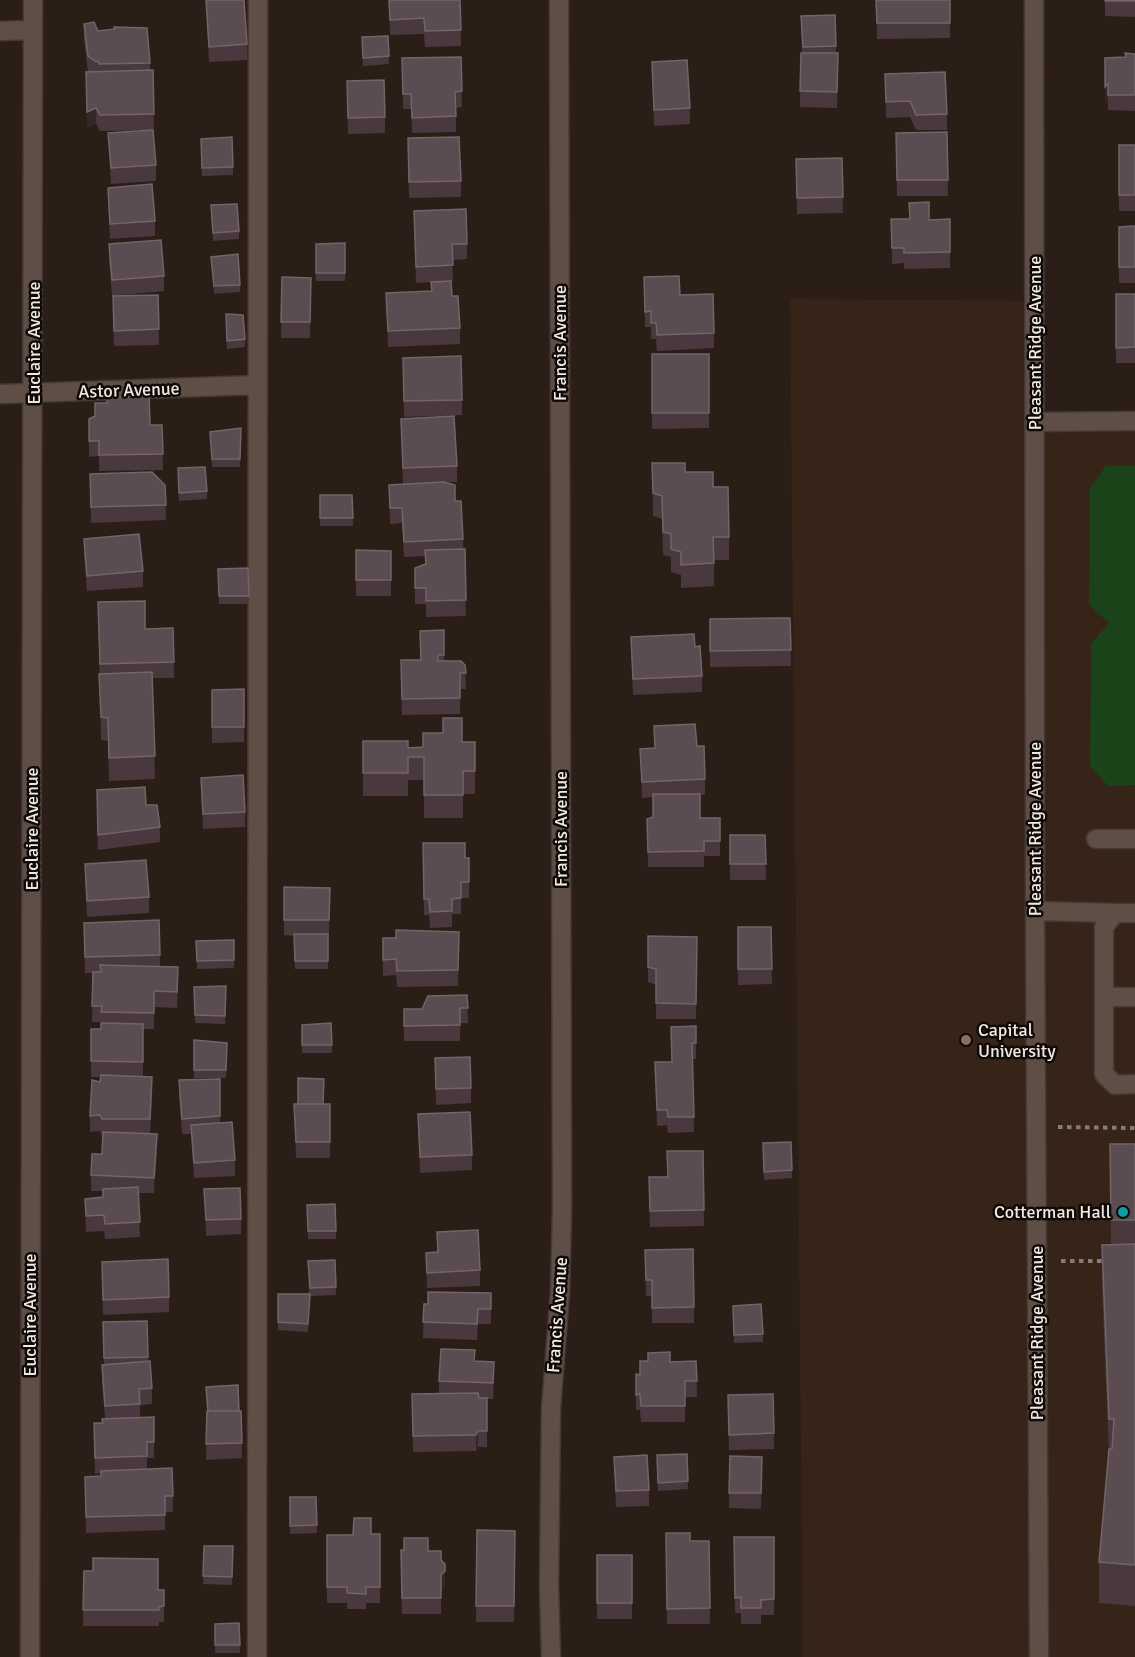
<svg xmlns="http://www.w3.org/2000/svg" width="1135" height="1657" viewBox="0 0 1135 1657" font-family="Signika,sans-serif">
	<style>
		.built { fill: #372419 }
		.green { fill: #1b4319 }
		.lines { fill: none; stroke-linecap: round; stroke-linejoin: round }
		.minor-casing { stroke: #443934; stroke-width: 21 }
		.path { stroke: #877b75; stroke-width: 4; stroke-dasharray: 4.5 4.5; stroke-linecap: butt }
		.minor { stroke: #5e4e46; stroke-width: 18 }
		.wall { fill: #49393f }
		.shaded-wall { fill: #352628 }
		.building { fill: #5b4c51; stroke: #726468; stroke-width: 1.5 }
		.education-dot { fill: #8d6e63; stroke: #0f0a07; stroke-width: 2 }
		.culture-dot { fill: #0f9aa8; stroke: #0f0a07; stroke-width: 2 }
		.labels { text-anchor: middle; stroke-width: 5; stroke-linejoin: round; paint-order: stroke }
		.street-label { font-size: 18px; fill: #f1e8e2; stroke: #0f0a07 }
		.poi-label { font-size: 18px; fill: #f1e8e2; stroke: #0f0a07; text-anchor: start }
	</style>
	<rect width="100%" height="100%" fill="#2b1e17"/>
	<!-- built -->
	<path class="built" d="M790,299L1035,301V422H1135V1657H803Z"/>
	<!-- green -->
	<path class="green" d="M1106,466H1135V785L1108,786L1090,766L1091,644L1109,623L1089,605L1090,488Z"/>
	<g class="lines">
		<defs>
			<path id="minor" d="M1034,0L1035,911L1039,1657
				M0,31L33,30
				M0,394L257,385
				M1035,422L1135,421
				M1096,839H1135
				M1035,911L1115,913
				M1135,913H1115L1104,927V1074L1115,1085L1135,1084
				M1104,997H1135
				M30,1657L33,0
				M257,1657L258,0
				M551,1657L549,1585L551,1408L560,1293L562,1209L559,0"/>
		</defs>
		<!-- minor casing -->
		<use href="#minor" class="minor-casing"/>
		<!-- path -->
		<path class="path" d="M1058,1127L1135,1128
			M1061,1261H1104"/>
		<!-- minor -->
		<use href="#minor" class="minor"/>
	</g>
	<!-- wall -->
	<path class="wall" d="M206,0L247,44V60L209,62Z
		M389,0H460L461,46L425,47L424,34L390,35Z
		M876,0H950V38L877,39Z
		M1105,0H1135V17L1105,16Z
		M835,15L836,53L838,69L837,108L800,107V91L802,53L801,16Z
		M84,24L98,31L114,29V27L150,63V71L153,70L154,130L100,131L96,123L87,128L86,72H88L84,40Z
		M388,36L389,64L363,66L362,37Z
		M1135,54V111L1108,110V100L1105,103V58L1125,57Z
		M461,57L462,107L456,108V132L412,133L411,109H403L402,58Z
		M652,62L690,108V124L654,126Z
		M885,74L947,114V130H916L910,117L886,118Z
		M347,81L385,117V133L348,134Z
		M947,132L948,196H897L896,133Z
		M108,133L156,165V181L111,184Z
		M201,139L233,167V175L202,176Z
		M1119,145H1135V211H1119Z
		M408,154L461,181V197L409,198Z
		M842,158L843,213L797,214L796,159Z
		M108,188L155,221V236L110,239L108,203Z
		M211,205L239,231V239L213,241Z
		M414,211L467,244V259L452,260L453,281H451L452,296L460,328V344L388,347L386,293L431,291V282L416,283Z
		M891,219H950V268L904,269V263L892,264Z
		M1135,226V283H1119V227Z
		M345,243V281H316V244Z
		M109,244L164,276V291L112,296L109,260Z
		M211,257L240,285V292L214,294Z
		M282,277L311,278L310,338H281Z
		M644,277L680,295L714,333V348L657,351L656,339H651V327H645Z
		M1116,294H1135V363H1116Z
		M158,295L159,345L114,346L113,296Z
		M226,314L245,339V347L227,349Z
		M652,354H709V428L652,429Z
		M403,374L462,400V415L404,417Z
		M89,419L150,425H162L163,470L99,471V456L89,457Z
		M401,419L457,466V482H445L455,501L463,539L466,616L426,617V604H415V568L425,564V556L404,557L402,523L390,524L389,485L403,484Z
		M241,428L240,467H212L210,432Z
		M652,463L685,472L713,487L729,537V560H714V586L681,588V575L671,572V557L663,555L662,519L653,516Z
		M90,474L165,485L166,520L91,523Z
		M178,476L207,491V499L179,501Z
		M320,495H352L353,526H320Z
		M84,539L143,571V587L87,591L84,555Z
		M356,550L391,551V596H356Z
		M248,568L249,604H219L218,569Z
		M98,602L145,629L173,628L174,678H152L155,779L109,781L108,741L101,740Z
		M790,618L791,666L710,667V619Z
		M444,630V661L465,665L466,689H460V714L402,715L401,660H421Z
		M631,637L695,647L702,676V692L633,695Z
		M244,689V742L212,743V690Z
		M654,726L697,746L705,779V795H700V818H720V856H704V867H648L647,819L653,818V797L642,798L640,749L654,748Z
		M363,741L408,748L423,747L462,742H475V794H463V818H424V780H408V796H363Z
		M201,778L245,812V827L203,829Z
		M146,805L160,827V842L98,850L97,806Z
		M730,835H765L766,880H730Z
		M423,843L465,858H469V898H461V914H452V927L430,928L429,915H424Z
		M85,864L149,897V913L87,917Z
		M284,887L330,888L329,936H328V969H295L294,936L284,935Z
		M84,923L160,955V967L178,983L177,1008L154,1007V1029H143V1076L152,1092L150,1134L157,1150L154,1193H138L140,1237L105,1239L104,1231L86,1232L85,1199L103,1197V1191H91V1175L102,1154L103,1135H102L100,1131L90,1132V1116L101,1077H91V1029H101V1022H92L93,973H85Z
		M738,927H771L772,984L738,985Z
		M648,936L697,937L696,1019H656V985L648,982Z
		M383,938L459,948L458,986L397,987L396,975L383,976Z
		M234,940V968L197,969L196,941Z
		M226,986L225,1024L195,1023L194,987Z
		M467,995L468,1023H460V1041H404V1009H422Z
		M331,1023L332,1053H302V1025Z
		M696,1026V1059H692L694,1132L668,1133L667,1125L657,1126L655,1062H672Z
		M194,1040L227,1043L226,1078H194Z
		M435,1058L471,1088V1103L436,1105Z
		M220,1079V1123L235,1160V1176L194,1178L191,1134H182L179,1095V1080Z
		M294,1104H330V1158H296Z
		M418,1114L472,1155V1170L420,1173Z
		M791,1142L792,1178L764,1180L763,1143Z
		M1110,1144H1135V1606L1099,1603V1562L1109,1454L1102,1286V1245H1111Z
		M703,1151L704,1226L650,1227L649,1177H667Z
		M204,1189L241,1219V1234L206,1236Z
		M335,1204L336,1239H308L307,1205Z
		M437,1232L480,1270V1286L427,1288L426,1253L437,1252Z
		M645,1250L694,1307V1323H652V1296H646Z
		M335,1260L336,1295L310,1296L308,1332L278,1330V1294H309L308,1261Z
		M102,1262L169,1297V1312L103,1315Z
		M491,1293V1324H478L477,1340L423,1338L424,1304H428Z
		M733,1314L763,1334V1342L734,1343Z
		M147,1321L148,1362L152,1388V1404L140,1405V1417H154V1458H147V1469L172,1468L173,1512H165V1530L86,1533L85,1477L101,1476V1473L95,1474L94,1423H102L105,1419L102,1381V1365H104L103,1322Z
		M475,1361L494,1378L493,1399H487V1447H478L476,1451L413,1452L412,1394H439V1381Z
		M696,1361L697,1397H685V1422H641L640,1410H636V1374L640,1375L670,1362Z
		M206,1387L239,1411H241L242,1458L206,1460L207,1411Z
		M728,1395L774,1433V1449L729,1450Z
		M687,1454L688,1489L658,1491L657,1455Z
		M730,1456L762,1457L761,1509L729,1508Z
		M614,1457L649,1490V1506L616,1507Z
		M290,1497L317,1525V1533L290,1534Z
		M477,1530L515,1531L514,1622H476Z
		M666,1533L690,1541H709L710,1624H667Z
		M380,1534V1603H366V1609H347V1603H327V1535Z
		M734,1537H774V1615H761V1624H741V1613H735Z
		M204,1546H233L232,1585L203,1584Z
		M401,1550L428,1551L441,1560L445,1587L441,1591V1614H402Z
		M597,1555H632V1619H597Z
		M84,1571L158,1590H164V1622H159V1626H83Z
		M239,1623L240,1653H215V1624Z"/>
	<!-- shaded-wall -->
	<path class="shaded-wall" d="M1108,84V100L1105,103V87Z
		M96,108V123L87,128V112Z
		M157,1134V1150L154,1193V1178Z
		M478,1431V1447L476,1451V1435Z
		M445,1571V1587L441,1591V1575Z"/>
	<!-- building -->
	<path class="building" d="M206,0H244L247,44L209,47Z
		M389,0H460L461,30L425,31L424,18L390,20Z
		M876,0H950V23H877Z
		M1105,0H1135V1H1105Z
		M835,15L836,46L803,47L801,16Z
		M94,22L98,31L115,29L114,27L147,28L150,63L99,64V62L95,61L88,56L84,24Z
		M388,36L389,56L363,58L362,37Z
		M801,53H838L837,92L800,91Z
		M1125,53L1135,54V95H1108V84L1105,87V58L1126,57Z
		M461,57L462,91L455,92L456,116L412,118L411,94H403L402,58Z
		M687,60L690,108L654,110L652,62Z
		M153,70L154,114L100,115L96,108L87,112L86,72Z
		M945,72L947,114L916,115L910,101L886,102L885,74Z
		M384,80L385,117L348,118L347,81Z
		M153,130L156,165L111,168L108,133Z
		M947,132L948,180H897L896,133Z
		M232,137L233,167L202,168L201,139Z
		M459,137L461,181L409,182L408,138Z
		M1119,145H1135V195H1119Z
		M842,158L843,197L797,198L796,159Z
		M152,184L155,221L110,224L108,188Z
		M929,202V220L950,219V252L904,253V248H892L891,219H910L909,203Z
		M237,204L239,231L213,233L211,205Z
		M466,209L467,244H452L453,265L416,267L414,211Z
		M1135,226V267H1119V227Z
		M161,240L164,276L112,280L109,244Z
		M345,243V273H316V244Z
		M238,254L240,285L214,286L211,257Z
		M679,276L680,295L713,294L714,333L657,335L656,323H651V311L645,312L644,277Z
		M282,277L311,278L310,322H281Z
		M451,281L452,296H458L460,328L388,331L386,293L432,291L431,282Z
		M1116,294H1135V347L1116,348Z
		M158,295L159,329L114,331L113,296Z
		M226,314L243,315L245,339L227,341Z
		M652,354H709V413H652Z
		M461,356L462,400L404,401L403,358Z
		M149,396L150,425H162L163,454L99,455V441H89V419L95,416V403H107V397Z
		M454,416L457,466L403,468L401,419Z
		M241,428L240,459H212L210,432Z
		M652,463H685V472H713V487H728L729,537H713L714,563L681,565V552L671,549V534L663,532L662,496L653,493Z
		M205,467L207,491L179,493L178,468Z
		M152,472L165,485L166,505L91,507L90,474Z
		M444,482L455,485V501H461L463,539L404,542L402,508H390L389,485Z
		M320,495H352L353,518H320Z
		M139,534L143,571L87,576L84,539Z
		M465,549L466,600L426,601V588H415V568L426,564L425,550Z
		M356,550L391,551V580H356Z
		M248,568L249,596H219L218,569Z
		M145,601V629L173,628L174,662L100,664L98,602Z
		M790,618L791,650L710,651V619Z
		M444,630V655H438V661H461L465,665L466,673H460V698L402,699L401,660H421L420,631Z
		M694,634L695,647L700,646L702,676L633,679L631,637Z
		M152,672L155,756L109,758L108,718L101,717L99,674Z
		M244,689V727H212V690Z
		M443,718H462V742H475V771H463V795H424V757H408V773H363V741H408V748L423,747V733H443Z
		M695,724L697,746H704L705,779L642,782L640,749L655,748L654,726Z
		M243,775L245,812L203,814L201,778Z
		M145,787L146,805H157L160,827L98,835L97,790Z
		M653,794H700V818H720V841H704V851L648,852L647,819L653,817Z
		M730,835H765L766,864H730Z
		M423,843H465V858H469V882H461V898L452,899V911L430,912L429,899H424Z
		M146,860L149,897L87,901L85,864Z
		M284,887L330,888L329,920H284Z
		M159,920L160,955L85,957L84,923Z
		M738,927H771L772,969H738Z
		M396,930L459,932L458,970L397,971L396,959L383,960V938H396Z
		M294,934H328V961H295Z
		M648,936L697,937L696,1004L656,1003V969L648,967Z
		M234,940V960L197,961L196,941Z
		M100,965L178,967L177,992L154,991V1013L101,1012L102,1006H92L93,972H101Z
		M226,986L225,1016L195,1015L194,987Z
		M467,995L468,1008H460V1025L404,1026V1009H422L428,996Z
		M101,1023L143,1024V1062L91,1061V1029H101Z
		M331,1023L332,1045H302V1025Z
		M696,1026V1043H692L694,1117H668L667,1110H657L655,1062H672L671,1027Z
		M194,1040L227,1043L226,1070H194Z
		M470,1057L471,1088L436,1089L435,1058Z
		M101,1075L152,1077L150,1119H102L100,1115L90,1116L92,1080L100,1082Z
		M298,1078L324,1079L323,1104H298Z
		M220,1079V1116L182,1119L179,1080Z
		M294,1104H330V1142H296Z
		M470,1112L472,1155L420,1157L418,1114Z
		M232,1122L235,1160L194,1163L191,1125Z
		M103,1132L157,1134L154,1178L91,1175L92,1154H102Z
		M791,1142L792,1170L764,1172L763,1143Z
		M1110,1144H1135V1220H1111Z
		M667,1151H703L704,1210L650,1211L649,1177H668Z
		M138,1187L140,1222L105,1224L104,1215L86,1216L85,1199L103,1197V1189Z
		M240,1188L241,1219L206,1220L204,1189Z
		M335,1204L336,1231H308L307,1205Z
		M478,1230L480,1270L427,1273L426,1253L438,1252L437,1232Z
		M1135,1244V1565L1099,1562L1109,1449H1112L1114,1419H1109L1102,1245Z
		M693,1249L694,1307L652,1308V1280H646L645,1250Z
		M168,1259L169,1297L103,1300L102,1262Z
		M335,1260L336,1287L310,1288L308,1261Z
		M428,1292L491,1293V1309H478L477,1324L423,1322L424,1304H428Z
		M278,1294H310L308,1324L278,1322Z
		M761,1304L763,1334L734,1335L733,1306Z
		M147,1321L148,1357L104,1358L103,1322Z
		M441,1349L475,1350L474,1361L494,1362L493,1383L439,1381Z
		M670,1352V1362L696,1361L697,1381H685V1406H641L640,1394L636,1395V1374L640,1375V1361H648V1353Z
		M150,1361L152,1388L139,1389L140,1404L105,1406L102,1365Z
		M238,1385L239,1411H208L206,1387Z
		M478,1393L479,1398H487V1431H478L476,1435L413,1436L412,1394Z
		M773,1394L774,1433L729,1435L728,1395Z
		M207,1411H241L242,1443L206,1444Z
		M154,1417V1442H147V1456L95,1458L94,1423H103L102,1419Z
		M687,1454L688,1481L658,1483L657,1455Z
		M647,1455L649,1490L616,1491L614,1457Z
		M730,1456L762,1457L761,1493H729Z
		M172,1468L173,1496H165V1515L86,1517L85,1477L101,1476V1471Z
		M290,1497H316L317,1525L290,1526Z
		M354,1518H371V1534H380V1587H366V1594L347,1593V1587H327V1535H353Z
		M477,1530L515,1531L514,1606H476Z
		M666,1533H690V1541H709L710,1608L667,1609Z
		M734,1537H774V1599L761,1600V1608H741V1597L735,1598Z
		M404,1538H428V1551H441V1560L445,1564V1571L441,1575V1598H402L401,1550H404Z
		M204,1546H233L232,1577L203,1576Z
		M597,1555H632V1603H597Z
		M93,1558L158,1559V1590H164V1606L159,1607V1610H83L84,1571H93Z
		M239,1623L240,1645H215V1624Z"/>
	<!-- markers -->
	<circle class="education-dot" cx="966" cy="1040" r="6"/>
	<circle class="culture-dot" cx="1123" cy="1212" r="6"/>
	<g class="labels">
		<!-- street labels -->
		<g class="street-label">
			<text transform="translate(34 343) rotate(-90)" y="6">Euclaire Avenue</text>
			<text transform="translate(560 343) rotate(-90)" y="6">Francis Avenue</text>
			<text transform="translate(1035 343) rotate(-90)" y="6">Pleasant Ridge Avenue</text>
			<text transform="translate(129 390) rotate(-2)" y="6">Astor Avenue</text>
			<text transform="translate(32 829) rotate(-90)" y="6">Euclaire Avenue</text>
			<text transform="translate(561 829) rotate(-90)" y="6">Francis Avenue</text>
			<text transform="translate(1035 829) rotate(-90)" y="6">Pleasant Ridge Avenue</text>
			<text transform="translate(30 1315) rotate(-90)" y="6">Euclaire Avenue</text>
			<text transform="translate(557 1315) rotate(-86)" y="6">Francis Avenue</text>
			<text transform="translate(1037 1333) rotate(-90)" y="6">Pleasant Ridge Avenue</text>
		</g>
		<!-- poi labels -->
		<g class="poi-label">
			<text x="978" y="1036">Capital<tspan x="978" dy="21">University</tspan></text>
			<text x="1111" y="1218" text-anchor="end">Cotterman Hall</text>
		</g>
	</g>
</svg>
